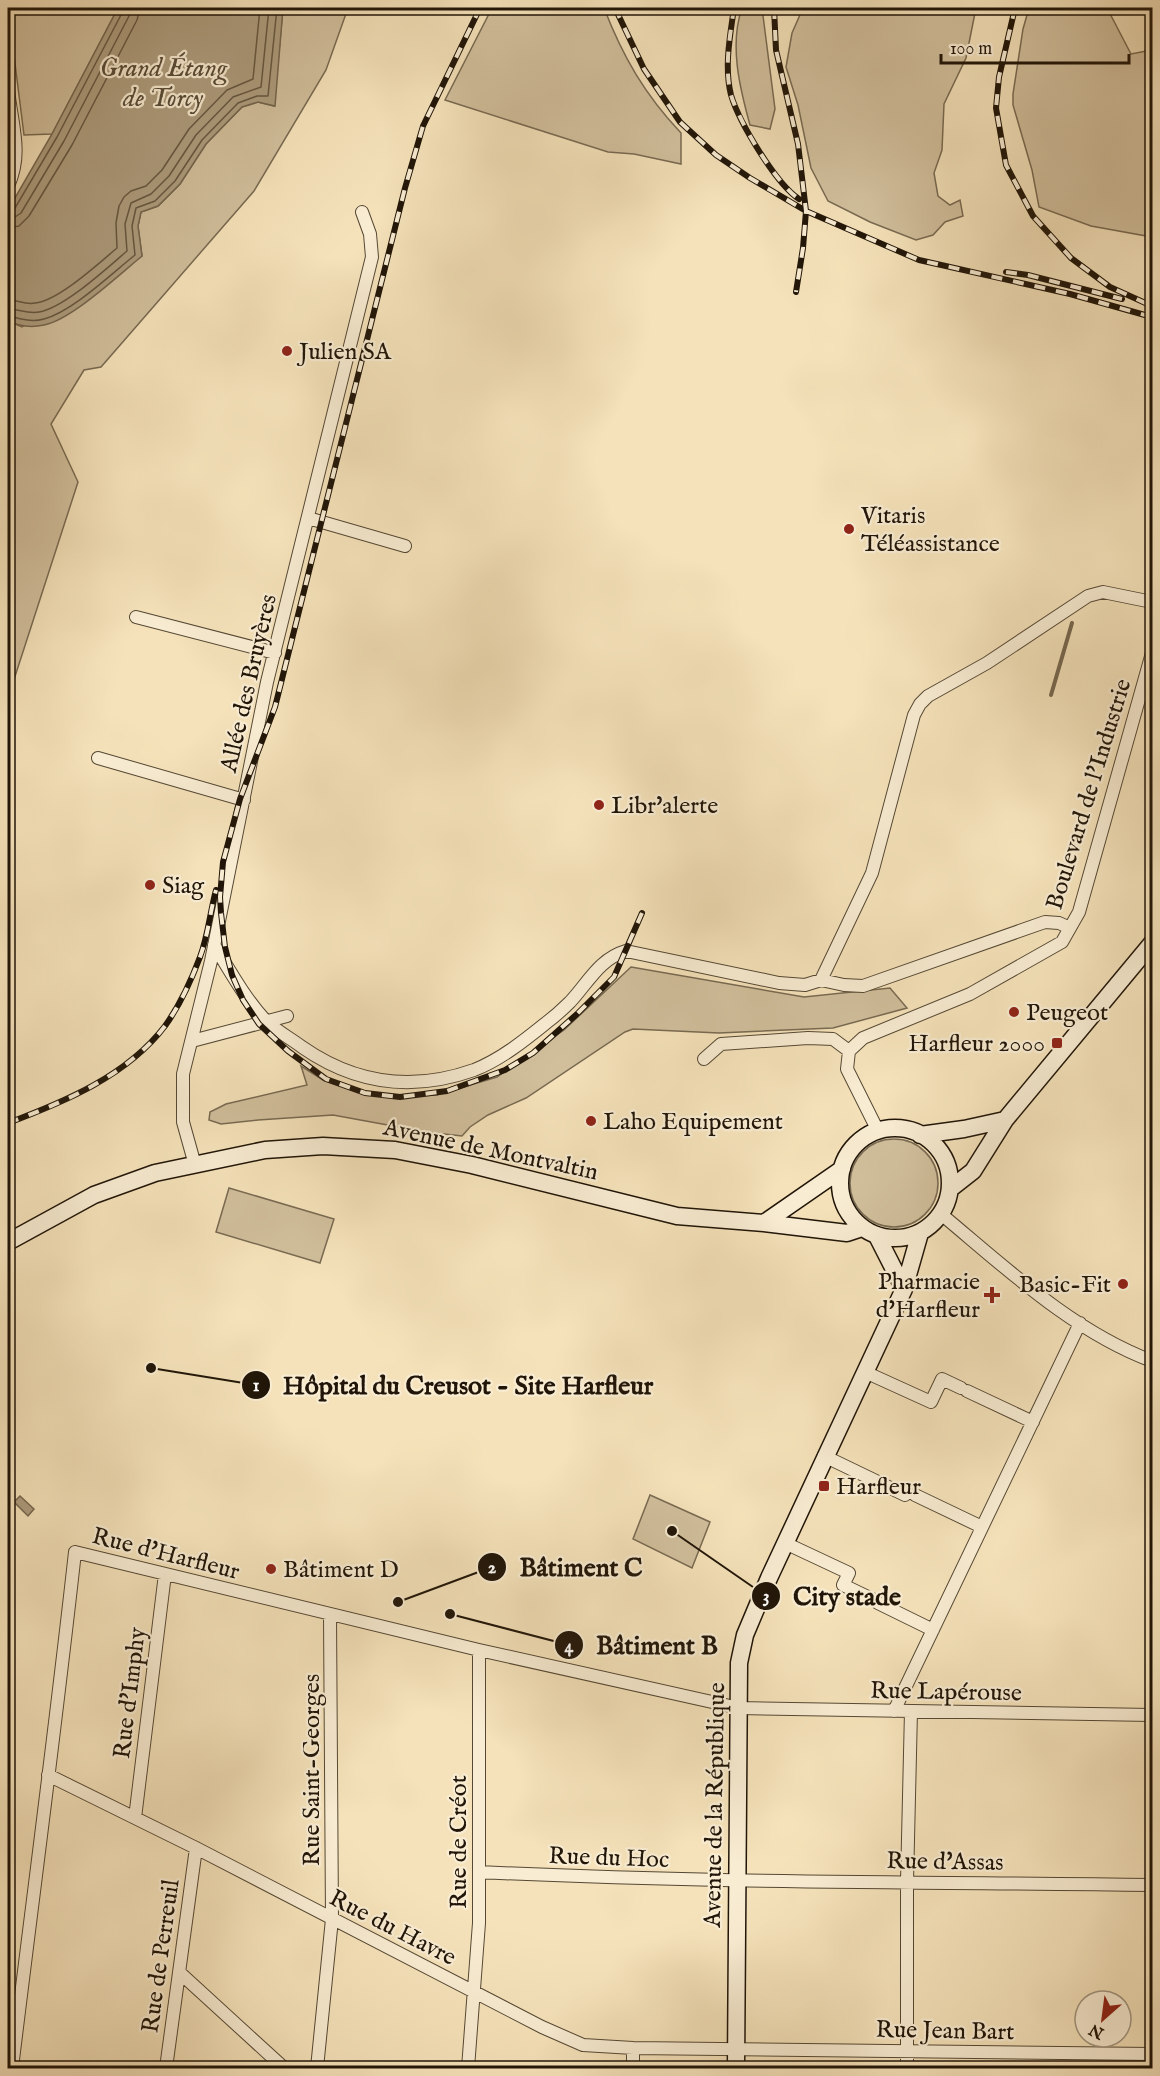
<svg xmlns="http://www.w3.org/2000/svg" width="1160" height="2076" viewBox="0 0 1160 2076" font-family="'IM FELL English',serif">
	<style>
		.green { fill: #d1bf9c; stroke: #786a52; stroke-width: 1.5 }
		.water { fill: #ad9c7d; stroke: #75664e; stroke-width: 1.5 }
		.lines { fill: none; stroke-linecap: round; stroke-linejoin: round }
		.shore { stroke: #665842; stroke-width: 1.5 }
		.stream { stroke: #75664e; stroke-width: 4 }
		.street-casing { stroke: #554834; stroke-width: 14 }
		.secondary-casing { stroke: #201508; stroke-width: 19 }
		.street { stroke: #f8ecd2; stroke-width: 12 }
		.secondary { stroke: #f8ecd2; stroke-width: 16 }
		.rail-casing { stroke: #201508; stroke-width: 6 }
		.rail { stroke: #f8ecd2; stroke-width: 4; stroke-dasharray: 11; stroke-linecap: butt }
		.poi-dot { fill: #8f2418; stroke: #f8ecd2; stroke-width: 2 }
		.labels { text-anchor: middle; stroke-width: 4.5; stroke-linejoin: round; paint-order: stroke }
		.poi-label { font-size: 24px; fill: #201508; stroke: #f8ecd2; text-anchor: start }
		.street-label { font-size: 24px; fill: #201508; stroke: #f8ecd2 }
		.water-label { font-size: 26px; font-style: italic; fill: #584b37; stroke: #f8ecd2 }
		.leader { fill: none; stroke: #201508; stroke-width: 2 }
		.callout-dot { fill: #201508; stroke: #f8ecd2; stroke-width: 2 }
		.mark-label { font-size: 18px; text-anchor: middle; font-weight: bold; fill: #fff }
		.callout-label { font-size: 26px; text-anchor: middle; font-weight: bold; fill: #201508; stroke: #f8ecd2; stroke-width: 4.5; stroke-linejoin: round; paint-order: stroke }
	</style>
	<rect width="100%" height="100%" fill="#f5e2ba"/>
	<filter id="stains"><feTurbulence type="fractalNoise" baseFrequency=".00333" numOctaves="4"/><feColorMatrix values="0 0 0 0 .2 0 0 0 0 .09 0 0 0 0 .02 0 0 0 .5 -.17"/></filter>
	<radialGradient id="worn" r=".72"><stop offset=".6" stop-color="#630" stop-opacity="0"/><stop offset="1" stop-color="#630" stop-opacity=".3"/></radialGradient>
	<!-- green -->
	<path class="green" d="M8,8H118L52,134L24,135Z
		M283,8H348L326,70L254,191L101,367L84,370L51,424L78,482L8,698V321L22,327L142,256L138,226L141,212L158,206L180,184L206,144L242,107L258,102L274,106Z
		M492,8H604C623,57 645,95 681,133V164L634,154L608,152L445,100Z
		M742,8H762L775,109L770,129L750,125C740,89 729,45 742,8Z
		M803,8H840L849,10L852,8H976L966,58L944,104L942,150L934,173L938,196L950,205L960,200L963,216L945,222L933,235L916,240L870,222L828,201L811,168L798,105L786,67L792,33Z
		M1029,8H1107L1131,54L1152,50V237L1091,226L1039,207L1032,170L1013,105V94L1023,29Z
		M631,967L804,997L890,988L907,1008L833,1028L719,1033L633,1029L625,1032L526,1098L488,1115L470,1127L462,1136L426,1132L333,1115L258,1120L221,1124L209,1120L210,1112L226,1104L307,1085L301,1066L323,1080L366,1095H437L497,1077L564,1030Z
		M850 1183a44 44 0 1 1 88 0a44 44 0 1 1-88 0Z
		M229,1188L334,1219L320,1263L216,1232Z
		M650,1495L710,1522L692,1568L633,1539Z"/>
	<!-- water -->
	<path class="water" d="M118,8H283L275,106L258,102L242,107L206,144L180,184L158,206L141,212L138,226L142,256C119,275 71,320 44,325C30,328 20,326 8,321V210L52,134Z
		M20,1496L34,1509L28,1516L14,1502Z"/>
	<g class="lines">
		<!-- shore -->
		<path class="shore" d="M8,211L15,208L57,137L122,13L123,8
			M8,219L15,217L21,213L64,141L129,16L131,8
			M8,228L19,226L29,216L72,145L137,20L140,8
			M8,300C18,300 25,305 35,303C58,301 99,263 117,248L116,223L119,206L124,197L131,191L146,186L162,170L189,129L227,90L253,79L260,8
			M8,309C19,309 27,314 39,312C64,308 107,268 127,251L125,224L131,203L151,194L169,176L196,135L233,97L261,87L269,8
			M8,316C20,318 30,323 44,319C73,311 111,274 135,255L132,226L136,208L155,201L175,181L202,140L238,103L257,96H268L277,8"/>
		<!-- stream -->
		<path class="stream" d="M1051,695L1072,623"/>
		<defs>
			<path id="street" d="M8,90C12,125 23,154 8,186
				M308,518L405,546
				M136,617L275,653
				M98,758L244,800
				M214,945C230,971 244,997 265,1020C275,1030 290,1038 302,1047C355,1084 412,1092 474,1070C500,1060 525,1040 546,1023C554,1017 563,1009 570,1002C588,983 599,959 626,951L779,983L805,985L821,980L872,873L914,715L920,704L928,696L987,663L1088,596L1103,592L1152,602
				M821,980L844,985L863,986L1045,922L1059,923L1070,928
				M192,1041L287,1016
				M704,1059L721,1044L808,1038L833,1039L849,1051
				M878,1131L847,1069L849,1051L863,1038L970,994L1062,942L1079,912L1152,653
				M195,1165L183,1122V1074L211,961L267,682L372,257L370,234L362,212
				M941,1214C1006,1268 1072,1331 1152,1361
				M865,1372L931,1402L942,1379L961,1388
				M967,1391L1033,1422
				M824,1456L905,1495
				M915,1495L982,1527
				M785,1543L849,1573L843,1585L872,1599
				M878,1603L933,1630
				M894,1711L1080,1323
				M48,1775L196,1848L542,2027L583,2045L633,2048L1152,2054
				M135,1818L165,1574
				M479,1872C704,1883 928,1882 1152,1885
				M179,1972L284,2068
				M12,2068C33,1896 56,1724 75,1552L479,1650L739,1708L1152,1715
				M166,2068L196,1848
				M317,2068L332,1919L330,1615
				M468,2068L479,1923V1650
				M633,2068V2048
				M907,2068V1882L911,1711"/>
			<path id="secondary" d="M840 1183a55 55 0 1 1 110 0a55 55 0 1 1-110 0Z
				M920,1135L964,1129L1005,1120
				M950,1189L973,1171L1005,1120L1152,943
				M764,1223L842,1169
				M877,1236L904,1289
				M8,1242L94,1195L155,1173L265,1150L323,1146L395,1150L472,1165L677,1216L764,1223L847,1233L862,1228
				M736,2068L739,1663L745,1635L769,1578L904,1289L920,1233"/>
		</defs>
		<!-- street casing -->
		<use href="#street" class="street-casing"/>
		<!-- secondary casing -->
		<use href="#secondary" class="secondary-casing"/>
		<!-- street -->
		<use href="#street" class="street"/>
		<!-- secondary -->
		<use href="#secondary" class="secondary"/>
		<defs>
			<path id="rail" d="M480,8L423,126L405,188L275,707L240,799L223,862L220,897L221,913L225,947L232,975L243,1000L259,1024L288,1051L326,1079L365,1093L400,1097L447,1091L505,1070L533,1053L577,1014L614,977L642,913
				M615,8L644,69L680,122L716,155L750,178L806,211L919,260L1070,294L1152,317
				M734,8C730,36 724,67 731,95C739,122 776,184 799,199
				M774,8L776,50L798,144L806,211L803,248L796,292
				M1015,8L999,77L996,108L1006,165L1033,216L1071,258L1110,287L1152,306
				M1006,272L1028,275L1122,299
				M8,1123C64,1102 127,1076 165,1026C180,1005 191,981 200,957C208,936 210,912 216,890"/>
		</defs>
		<!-- rail casing -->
		<use href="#rail" class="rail-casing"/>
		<!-- rail -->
		<use href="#rail" class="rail"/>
	</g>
	<!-- markers -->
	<g class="poi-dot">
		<circle cx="287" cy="351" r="6"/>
		<circle cx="849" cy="529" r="6"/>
		<circle cx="599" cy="805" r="6"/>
		<circle cx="150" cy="885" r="6"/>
		<circle cx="1014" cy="1012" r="6"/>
		<rect x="1051" y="1037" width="12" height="12" rx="3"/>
		<circle cx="591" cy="1121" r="6"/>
		<circle cx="1123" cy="1284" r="6"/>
		<path d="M989 1286h6v6h6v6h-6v6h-6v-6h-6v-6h6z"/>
		<rect x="818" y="1480" width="12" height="12" rx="3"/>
		<circle cx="271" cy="1569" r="6"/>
	</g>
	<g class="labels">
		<!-- poi labels -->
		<g class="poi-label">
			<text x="299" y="359">Julien SA</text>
			<text x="861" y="523">Vitaris<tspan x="861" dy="28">Téléassistance</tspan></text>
			<text x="611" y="813">Libr'alerte</text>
			<text x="162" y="893">Siag</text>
			<text x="1026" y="1020">Peugeot</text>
			<text x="1045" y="1051" text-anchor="end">Harfleur 2000</text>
			<text x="603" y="1129">Laho Equipement</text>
			<text x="980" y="1289" text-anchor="end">Pharmacie<tspan x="980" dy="28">d'Harfleur</tspan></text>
			<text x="1111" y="1292" text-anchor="end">Basic-Fit</text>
			<text x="836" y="1494">Harfleur</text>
			<text x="283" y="1577">Bâtiment D</text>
		</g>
		<!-- street labels -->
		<g class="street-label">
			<text transform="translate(248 683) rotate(-77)" y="8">Allée des Bruyères</text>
			<text transform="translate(1088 794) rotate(-73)" y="8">Boulevard de l'Industrie</text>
			<text transform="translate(491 1149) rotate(12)" y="8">Avenue de Montvaltin</text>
			<text transform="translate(166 1553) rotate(14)" y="8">Rue d'Harfleur</text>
			<text transform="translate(946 1691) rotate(1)" y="8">Rue Lapérouse</text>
			<text transform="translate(129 1693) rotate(-83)" y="8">Rue d'Imphy</text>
			<text transform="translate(311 1770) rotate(-90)" y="8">Rue Saint-Georges</text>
			<text transform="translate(714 1805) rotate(-89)" y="8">Avenue de la République</text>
			<text transform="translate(458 1842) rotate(-90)" y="8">Rue de Créot</text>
			<text transform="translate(609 1857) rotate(2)" y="8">Rue du Hoc</text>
			<text transform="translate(945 1861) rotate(1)" y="8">Rue d'Assas</text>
			<text transform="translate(393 1927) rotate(27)" y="8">Rue du Havre</text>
			<text transform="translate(160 1956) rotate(-82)" y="8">Rue de Perreuil</text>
			<text transform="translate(945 2030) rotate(1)" y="8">Rue Jean Bart</text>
		</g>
		<!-- water labels -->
		<g class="water-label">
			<text x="163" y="76">Grand Étang<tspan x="163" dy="30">de Torcy</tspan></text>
		</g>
	</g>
	<!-- callouts -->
	<path class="leader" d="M151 1368L256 1385M398 1602L492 1567M672 1531L766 1596M450 1614L569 1645"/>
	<g class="callout-dot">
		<circle cx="151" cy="1368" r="6"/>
		<circle cx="398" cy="1602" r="6"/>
		<circle cx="672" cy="1531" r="6"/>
		<circle cx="450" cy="1614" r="6"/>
		<circle cx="256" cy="1385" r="15"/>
		<circle cx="492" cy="1567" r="15"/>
		<circle cx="766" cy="1596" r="15"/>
		<circle cx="569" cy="1645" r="15"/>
	</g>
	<g class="mark-label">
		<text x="256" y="1391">1</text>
		<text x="492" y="1573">2</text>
		<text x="766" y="1602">3</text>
		<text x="569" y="1652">4</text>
	</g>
	<g class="callout-label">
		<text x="468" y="1394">Hôpital du Creusot - Site Harfleur</text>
		<text x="581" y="1576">Bâtiment C</text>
		<text x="847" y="1605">City stade</text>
		<text x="657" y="1654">Bâtiment B</text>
	</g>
	<!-- margin -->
	<rect width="1160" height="2076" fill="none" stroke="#f5e2ba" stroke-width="30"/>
	<rect x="9" y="9" width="1142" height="2058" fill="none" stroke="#201508" stroke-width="3"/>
	<rect x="15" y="15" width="1130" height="2046" fill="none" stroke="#201508" stroke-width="1.5"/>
	<!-- north arrow -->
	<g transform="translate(1103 2019) rotate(208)"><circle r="28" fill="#f8ecd2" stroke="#a29681" stroke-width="1.5"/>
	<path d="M0-4.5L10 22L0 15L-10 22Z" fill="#8f2418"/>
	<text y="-9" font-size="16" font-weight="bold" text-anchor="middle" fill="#201508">N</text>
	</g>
	<!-- scale -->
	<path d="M941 54v9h188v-9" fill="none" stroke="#201508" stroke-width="3"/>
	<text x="950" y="54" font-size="18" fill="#201508" stroke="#f8ecd2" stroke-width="4.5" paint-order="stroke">100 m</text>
	<rect width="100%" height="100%" filter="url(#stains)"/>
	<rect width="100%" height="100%" fill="url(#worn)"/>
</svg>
